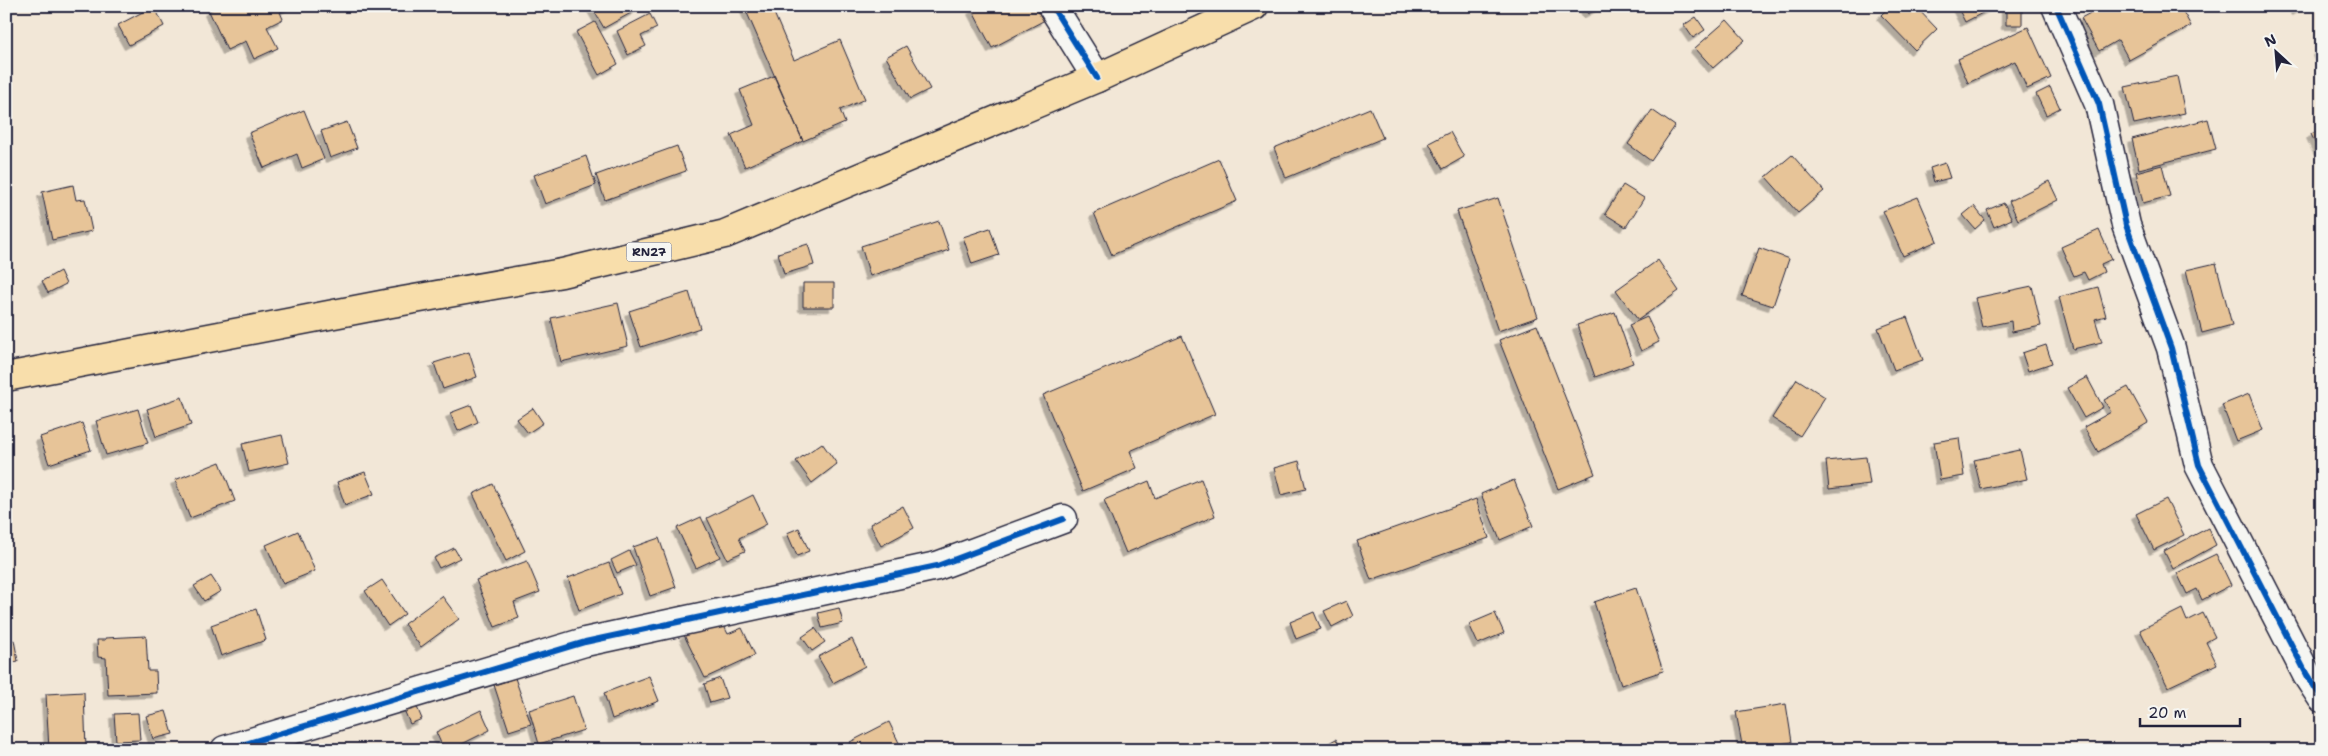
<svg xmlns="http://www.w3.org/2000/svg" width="2328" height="756" viewBox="0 0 2328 756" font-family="'Shantell Sans',sans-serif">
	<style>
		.building { fill: #e7c498; stroke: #22223b; filter: url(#shadow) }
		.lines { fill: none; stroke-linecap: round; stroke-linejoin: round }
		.minor-casing { stroke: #22223b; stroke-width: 31 }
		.primary-casing { stroke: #22223b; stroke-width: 31 }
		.minor { stroke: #f6f6f2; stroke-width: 28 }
		.primary { stroke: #f8deab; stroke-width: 28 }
		.cycleway-casing { stroke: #f6f6f2; stroke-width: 9 }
		.cycleway { stroke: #0057b8; stroke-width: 6 }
		.labels { text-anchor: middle; stroke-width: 5; stroke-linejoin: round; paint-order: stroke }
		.shield { fill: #f6f6f2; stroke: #626272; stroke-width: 1 }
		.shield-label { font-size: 12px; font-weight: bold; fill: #22223b }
	</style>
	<defs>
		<filter id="shadow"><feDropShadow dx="-4.5" dy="4.5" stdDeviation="0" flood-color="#0004"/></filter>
	</defs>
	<rect width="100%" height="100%" fill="#f2e7d7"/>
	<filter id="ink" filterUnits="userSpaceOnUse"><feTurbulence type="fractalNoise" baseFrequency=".02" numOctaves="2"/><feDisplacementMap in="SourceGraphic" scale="10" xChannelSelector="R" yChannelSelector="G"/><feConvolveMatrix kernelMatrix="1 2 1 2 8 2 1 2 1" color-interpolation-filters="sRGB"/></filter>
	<g filter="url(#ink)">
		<!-- building -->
		<path class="building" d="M154,6L164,26L129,45L118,25Z
			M218,6H292L280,12L283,19L267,27L278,48L254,59L246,41L227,50L209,11Z
			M591,6H636L638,9L604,28Z
			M744,6H771L794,60L840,40L865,99L840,110L845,123L803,141Z
			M979,6H1038L1045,20L992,48L972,10Z
			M1584,6H1602L1588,14Z
			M1890,6H1915L1937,29L1915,50L1881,15Z
			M1957,6H1996L1965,22Z
			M2006,6H2022V25H2006Z
			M2103,6H2180L2191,26L2129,60L2118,40L2099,51L2081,18Z
			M2294,6H2305L2296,11Z
			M650,14L657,28L641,36L646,46L628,55L617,31Z
			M1696,17L1705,30L1693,38L1684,25Z
			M1727,20L1745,40L1713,68L1695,48Z
			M595,22L618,64L599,75L576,32Z
			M2028,27L2051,78L2027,89L2015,61L1968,83L1958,59Z
			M906,46L930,89L910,99L886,57Z
			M2322,49V64L2317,51Z
			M774,76L803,141L745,167L731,135L754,125L740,90Z
			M2177,76L2185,113L2134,124L2125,87Z
			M6,79L12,90L6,93Z
			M2050,87L2060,108L2046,115L2036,94Z
			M1370,108L1383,138L1286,178L1274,148Z
			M304,110L324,159L302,168L297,154L264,168L249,133Z
			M1652,110L1675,126L1651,161L1628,144Z
			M2208,119L2216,149L2139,169L2132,139Z
			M347,122L357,148L330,158L321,131Z
			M2322,129V150L2319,151L2311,134Z
			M1450,132L1464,157L1443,169L1429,143Z
			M677,146L686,171L605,200L596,175Z
			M1792,155L1824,191L1798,213L1766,177Z
			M586,156L596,185L545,204L534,175Z
			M1219,159L1237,201L1112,255L1094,213Z
			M1945,163L1950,178L1934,182L1930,168Z
			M2162,165L2170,196L2143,203L2136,172Z
			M2049,181L2058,200L2018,220L2009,201Z
			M73,185L76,200L85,199L92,231L52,240L42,192Z
			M1623,185L1644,198L1626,227L1605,214Z
			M1918,197L1937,241L1903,256L1883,211Z
			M1498,198L1538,317L1498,331L1457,211Z
			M2004,203L2012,219L1994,227L1987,210Z
			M1974,206L1985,220L1975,229L1963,215Z
			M939,221L949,250L870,276L861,246Z
			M990,228L999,255L972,264L963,237Z
			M2099,230L2112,259L2101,264L2104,272L2088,280L2084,272L2074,276L2061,247Z
			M808,244L814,265L784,274L778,253Z
			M1759,248L1789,259L1773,306L1742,296Z
			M1658,260L1679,291L1638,320L1616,290Z
			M2216,263L2232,325L2202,333L2186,270Z
			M60,271L66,284L48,293L42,281Z
			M803,283H834V307H803Z
			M2032,286L2041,326L2012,332L2011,321L1982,327L1975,298Z
			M2098,287L2106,316L2095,319L2102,342L2073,349L2059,297Z
			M689,292L700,328L641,347L629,311Z
			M618,303L628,346L561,362L551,318Z
			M1615,312L1633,363L1595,377L1577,325Z
			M1647,317L1659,342L1641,351L1629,325Z
			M1907,317L1923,360L1894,370L1878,328Z
			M1537,325L1595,474L1558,489L1499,340Z
			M1182,336L1215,414L1130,451L1137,468L1083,491L1043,395Z
			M2046,345L2052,363L2028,371L2022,353Z
			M469,352L477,377L443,389L434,363Z
			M2087,377L2103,407L2084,418L2067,388Z
			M1797,379L1825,397L1800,436L1772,418Z
			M2128,387L2148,423L2098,452L2084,427L2111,412L2104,400Z
			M2249,394L2263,430L2236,441L2222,405Z
			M182,397L191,425L156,437L147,409Z
			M471,405L478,422L458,431L450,413Z
			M533,408L543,423L528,433L517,419Z
			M138,409L148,443L106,455L96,421Z
			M82,423L91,450L49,464L40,437Z
			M282,435L289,463L249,472L242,444Z
			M1959,438L1964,476L1940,480L1934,442Z
			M822,443L837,464L812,483L796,461Z
			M2020,450L2027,479L1981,489L1974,460Z
			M1866,457L1870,484L1829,489L1826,461Z
			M1299,461L1306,489L1281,495L1274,468Z
			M220,462L235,501L190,518L175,480Z
			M365,472L374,494L345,505L337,482Z
			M1201,479L1215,516L1126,553L1104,500L1149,481L1155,498Z
			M1514,480L1533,526L1500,540L1481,494Z
			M493,484L525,551L506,561L473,494Z
			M753,495L767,524L739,538L745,551L727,559L707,518Z
			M1476,499L1489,538L1371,580L1357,541Z
			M2166,499L2184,535L2154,550L2136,514Z
			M903,506L914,528L881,546L870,524Z
			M701,517L720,557L696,568L677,528Z
			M799,528L809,551L797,556L787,533Z
			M2208,528L2216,545L2173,569L2164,551Z
			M298,531L315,571L283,584L266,545Z
			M659,538L676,587L650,596L633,547Z
			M454,548L460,558L439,568L434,558Z
			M629,551L636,565L617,573L611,560Z
			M2216,554L2231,585L2202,600L2197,589L2187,594L2177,573Z
			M527,561L540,592L514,602L519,618L495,627L476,580Z
			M609,563L621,594L579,610L568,578Z
			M211,576L221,591L204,601L194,586Z
			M382,580L405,614L388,626L365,591Z
			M1636,588L1663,671L1621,685L1594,602Z
			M442,596L459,619L421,647L404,624Z
			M1346,601L1353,616L1332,627L1324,611Z
			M839,608L843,623L822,628L818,613Z
			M256,609L266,640L221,656L211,625Z
			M2182,609L2187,621L2203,613L2215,637L2206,642L2217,664L2168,687L2140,630Z
			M1314,612L1321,629L1296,639L1290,622Z
			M1495,613L1504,633L1478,644L1469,624Z
			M720,618L728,634L742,628L755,655L705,678L684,635Z
			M815,628L825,642L812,651L802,637Z
			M146,636L148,671H156L157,693L108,695L106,658L98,657L97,640H105V638Z
			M852,639L865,666L833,683L818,657Z
			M14,640L18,661L6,664V642Z
			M649,676L659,701L612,719L604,693Z
			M515,678L531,724L509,731L494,685Z
			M720,678L727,698L710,703L704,684Z
			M84,692L86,750H49L46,694Z
			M573,696L584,730L539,744L529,710Z
			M414,700L422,719L410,724L402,705Z
			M1786,704L1792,742L1743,750L1736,712Z
			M481,710L490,730L450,750H444L436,732Z
			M166,711L173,734L153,739L146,716Z
			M138,713L140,740L116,741L114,714Z
			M889,722L901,747L895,750H854L850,742Z
			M1336,739L1342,750H1316Z"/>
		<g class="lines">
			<defs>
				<path id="minor" d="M1052,6L1097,78
					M2056,6L2099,104L2126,225L2171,348L2199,465L2307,675L2322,698
					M225,750L585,642L937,566L1063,519"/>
				<path id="primary" d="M6,377L386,304L562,273L725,234L1097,78L1254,6"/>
			</defs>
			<!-- minor casing -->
			<use href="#minor" class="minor-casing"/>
			<!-- primary casing -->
			<use href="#primary" class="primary-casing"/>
			<!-- minor -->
			<use href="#minor" class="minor"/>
			<!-- primary -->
			<use href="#primary" class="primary"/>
			<defs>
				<path id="cycleway" d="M1052,6L1097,78
					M2056,6L2099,104L2126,225L2171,348L2199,465L2307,675L2322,698
					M225,750L585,642L937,566L1063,519"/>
			</defs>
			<!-- cycleway casing -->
			<use href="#cycleway" class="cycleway-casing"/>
			<!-- cycleway -->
			<use href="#cycleway" class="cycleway"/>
		</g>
	</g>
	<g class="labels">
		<!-- shield labels -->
		<rect class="shield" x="626.5" y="242.5" width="45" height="19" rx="4"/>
		<g class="shield-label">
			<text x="649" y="256">RN27</text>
		</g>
	</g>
	<!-- margin -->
	<rect width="2328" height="756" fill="none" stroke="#f6f6f2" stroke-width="25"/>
	<rect x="12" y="12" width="2303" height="731" fill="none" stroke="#22223b" stroke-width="2" filter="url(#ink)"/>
	<!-- north arrow -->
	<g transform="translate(2276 52) rotate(334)" stroke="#f6f6f2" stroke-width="4" paint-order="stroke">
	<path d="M0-4L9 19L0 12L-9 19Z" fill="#22223b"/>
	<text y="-8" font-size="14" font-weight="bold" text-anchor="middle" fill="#22223b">N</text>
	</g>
	<!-- scale -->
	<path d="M2140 718v8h100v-8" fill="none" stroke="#22223b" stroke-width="2.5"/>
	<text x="2148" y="718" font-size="15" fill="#22223b" stroke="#f6f6f2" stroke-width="4" paint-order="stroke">20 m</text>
</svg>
